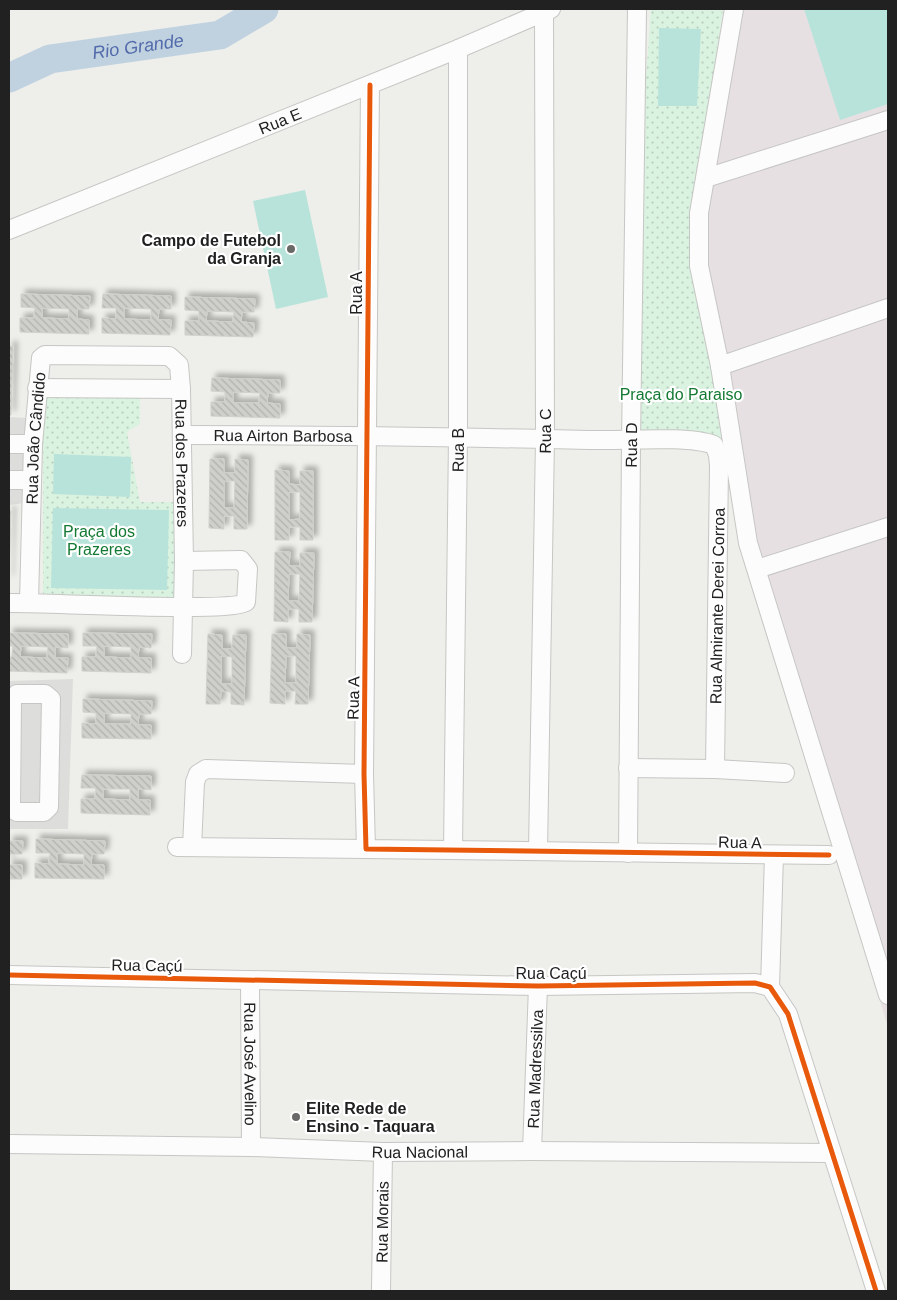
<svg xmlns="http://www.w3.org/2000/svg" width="897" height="1300" viewBox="0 0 897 1300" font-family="Helvetica,sans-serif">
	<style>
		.industrial { fill: #e7e0e2 }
		.religious { fill: #dddddb }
		.park { fill: url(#park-dots) }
		.pitch { fill: #b8e3da }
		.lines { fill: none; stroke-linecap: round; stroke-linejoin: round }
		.river { stroke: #c0d2e0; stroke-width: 29 }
		.building { fill: url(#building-back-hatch); stroke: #d1d0cb; fill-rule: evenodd; filter: url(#shadow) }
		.minor-casing { stroke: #c6c6c4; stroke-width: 20 }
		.minor { stroke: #fcfcfc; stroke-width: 18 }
		.cycleway-casing { stroke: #fff; stroke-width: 8 }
		.cycleway { stroke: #e8590c; stroke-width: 5 }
		.poi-dot { fill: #696967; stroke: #fff; stroke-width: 2 }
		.labels { text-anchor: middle; stroke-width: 4.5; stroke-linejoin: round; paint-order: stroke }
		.street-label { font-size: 16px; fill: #212121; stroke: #fff }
		.poi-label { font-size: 16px; font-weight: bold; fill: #212121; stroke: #fff; text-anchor: end }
		.park-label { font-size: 16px; fill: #147a33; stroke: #fff }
		.water-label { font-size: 18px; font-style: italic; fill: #536bab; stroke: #fff }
	</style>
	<defs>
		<pattern id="park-dots" width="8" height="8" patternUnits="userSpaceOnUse" patternTransform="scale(1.25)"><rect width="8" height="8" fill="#daf2e0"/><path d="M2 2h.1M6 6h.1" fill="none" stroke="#bbcfc0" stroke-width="1.8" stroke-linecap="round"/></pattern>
		<pattern id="building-back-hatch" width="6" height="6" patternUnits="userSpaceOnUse" patternTransform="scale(1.25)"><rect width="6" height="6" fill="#cfcfcb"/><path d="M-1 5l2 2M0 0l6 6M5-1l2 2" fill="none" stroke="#b1b1ae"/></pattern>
		<filter id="shadow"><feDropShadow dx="4.5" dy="-4.5" stdDeviation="2.5" flood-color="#0004"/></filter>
	</defs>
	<rect width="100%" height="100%" fill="#eeeeea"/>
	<!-- industrial -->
	<path class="industrial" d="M744,9H888V1027L743,553L690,236L714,168Z"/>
	<!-- religious -->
	<path class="religious" d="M9,417L28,418L25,503L9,505Z
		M73,679L68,829H9V681Z"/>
	<!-- park -->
	<path class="park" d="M651,9H723L692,226L729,438L641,432L645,92Z
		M43,397H140V424L127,432L140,502H181V597H43Z"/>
	<!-- pitch -->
	<path class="pitch" d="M804,9H888V104L840,120Z
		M659,28L701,29L697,106H658Z
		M305,190L328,297L276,309L253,201Z
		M54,454L131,457L130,497L53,494Z
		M53,508L169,510L167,590L51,588Z"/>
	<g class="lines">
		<!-- river -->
		<path class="river" id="s1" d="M9,78L50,59L220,35L264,9"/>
	</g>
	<!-- building -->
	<path class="building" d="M21,294L90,296L89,309H77V319L89,320V334L20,332V318H34L35,308L21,307ZM42,308L69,309V319L42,318Z
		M103,294L171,296V309H159L158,320H171L170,335L102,333V318L116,319V308H102ZM124,308L151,309V320L124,319Z
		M185,297L255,299L254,312H242L241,322L254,323L253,337L185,335V321H199V311L185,310ZM207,311L234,312L233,322L206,321Z
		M9,346H13L11,415H9Z
		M212,378L280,380V393H268L267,403L280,404V418L211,416V402H225V392L211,391ZM233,392L260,393L259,403H233Z
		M210,459H224V473H235V459L248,460L247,529H234V516H224V529L209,528ZM224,481H235L234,508H224Z
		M275,470L289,471V484L300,485V471H313V540H300V527H289V540H275ZM289,492H300V519L289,520Z
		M9,511H11L9,580Z
		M275,552H290L289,566H300V553H314L312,622H299V609H288V622L274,621ZM289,574H300L299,601H288Z
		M9,633L68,634V648L55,647V658H68L67,673L9,671V657H12L13,646H9ZM21,646L48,647L47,658L20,657Z
		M83,633L152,634L151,648L139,647L138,658H151V673L82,671V657H96L97,646H83ZM104,646L131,647V658L104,657Z
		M208,634L222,635V649H232L233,635H246L244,705L231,704V692L221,691L220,704H206ZM221,656L232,657V684H221Z
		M272,634H286V648H297V634L310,635L308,704H295L296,691H285V704L270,703ZM286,656H296V683H285Z
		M83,699L152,701L151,714H139L138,725H151V739L82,738V723L96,724V713L83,712ZM104,713L131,714V724H104Z
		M82,775L151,776V790L138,789V800H150V815L81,813V799H95L96,788H81ZM103,789H130V800L103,799Z
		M36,839L105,841L104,854H92L91,865H104V879L35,878V863L49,864L50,853H36ZM57,853L84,854V865L57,864Z
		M9,841H23L22,854H10L9,865H22V879H9Z"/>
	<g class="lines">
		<defs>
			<g id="minor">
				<path d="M734,9L699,213V266L720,366L748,543L888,995"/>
				<path d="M370,85L364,774L366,849L829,855"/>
				<path d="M706,178L888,120"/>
				<path id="s2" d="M9,230L458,49L551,9"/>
				<path d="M720,366L888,308"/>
				<path d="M37,388L181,389"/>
				<path id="s3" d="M183,435C318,435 453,437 589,440C620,441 688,435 714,445L718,455L719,466L715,769"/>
				<path d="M9,444H33"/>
				<path d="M9,480H32"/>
				<path d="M757,569L888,527"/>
				<path id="s4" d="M29,602L33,444L41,358L45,355L169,356L179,365L181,389L184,561L182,654"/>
				<path d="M9,603C41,602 232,613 246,602L248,569L241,560L184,561"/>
				<path d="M17,694H45L51,699L49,807L44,812H17L11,808L12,700Z"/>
				<path d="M628,768L715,769L785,773"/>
				<path d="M177,847L366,849"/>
				<path d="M192,847L195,782L198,774L206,769L364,774"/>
				<path id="s5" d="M453,850L458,437V49"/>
				<path id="s6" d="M538,851L545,439L544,12"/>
				<path id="s7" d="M628,853L631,441L637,9"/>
				<path d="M9,975L538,986L755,983L770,987L788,1014L876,1291"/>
				<path id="s8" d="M250,980L251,1147"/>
				<path d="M770,987L774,855"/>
				<path id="s9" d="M9,1144L251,1147L383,1152L532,1151L831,1153"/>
				<path id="s10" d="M532,1151L538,986"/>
				<path id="s11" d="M381,1291L383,1152"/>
			</g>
		</defs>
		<!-- minor casing -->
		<use href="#minor" class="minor-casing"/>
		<!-- minor -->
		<use href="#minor" class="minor"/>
		<defs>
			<path id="cycleway" d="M370,85L364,774L366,849L829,855
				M9,975L538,986L755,983L770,987L788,1014L876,1291"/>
		</defs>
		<!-- cycleway casing -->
		<use href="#cycleway" class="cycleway-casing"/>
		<!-- cycleway -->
		<use href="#cycleway" class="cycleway"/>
	</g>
	<!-- markers -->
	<g class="poi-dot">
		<circle cx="291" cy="249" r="5"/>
		<circle cx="296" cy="1117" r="5"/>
	</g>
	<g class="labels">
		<!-- street labels -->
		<g class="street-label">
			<text dy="6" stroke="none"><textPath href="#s2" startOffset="292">Rua E</textPath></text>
			<text transform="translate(356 293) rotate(-90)" y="6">Rua A</text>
			<text dy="6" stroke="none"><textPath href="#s6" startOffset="420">Rua C</textPath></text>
			<text dy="6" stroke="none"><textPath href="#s3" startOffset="100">Rua Airton Barbosa</textPath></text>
			<text dy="6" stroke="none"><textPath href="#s4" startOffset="164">Rua João Cândido</textPath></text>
			<text dy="6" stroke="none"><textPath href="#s7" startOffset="408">Rua D</textPath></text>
			<text dy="6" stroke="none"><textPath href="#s5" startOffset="400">Rua B</textPath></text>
			<text dy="6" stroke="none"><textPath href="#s4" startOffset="485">Rua dos Prazeres</textPath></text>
			<text transform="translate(717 606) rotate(-89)" y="6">Rua Almirante Derei Corroa</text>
			<text transform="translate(353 698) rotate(-89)" y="6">Rua A</text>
			<text transform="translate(740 842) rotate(1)" y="6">Rua A</text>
			<text transform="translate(147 965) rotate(1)" y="6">Rua Caçú</text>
			<text x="551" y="979">Rua Caçú</text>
			<text dy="6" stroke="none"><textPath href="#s8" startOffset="84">Rua José Avelino</textPath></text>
			<text dy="6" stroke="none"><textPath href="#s10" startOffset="82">Rua Madressilva</textPath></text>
			<text dy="6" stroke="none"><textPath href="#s9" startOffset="411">Rua Nacional</textPath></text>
			<text dy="6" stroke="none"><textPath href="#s11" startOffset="69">Rua Morais</textPath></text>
		</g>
		<!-- poi labels -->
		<g class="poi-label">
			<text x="281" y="246">Campo de Futebol<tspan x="281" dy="18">da Granja</tspan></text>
			<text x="306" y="1114" text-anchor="start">Elite Rede de<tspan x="306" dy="18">Ensino - Taquara</tspan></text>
		</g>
		<!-- park labels -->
		<g class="park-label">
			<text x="681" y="400">Praça do Paraiso</text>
			<text x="99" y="537">Praça dos<tspan x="99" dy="18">Prazeres</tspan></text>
		</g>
		<!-- water labels -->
		<g class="water-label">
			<text dy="6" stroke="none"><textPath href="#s1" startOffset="134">Rio Grande</textPath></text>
		</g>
	</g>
	<!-- border -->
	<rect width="897" height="1300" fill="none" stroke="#212121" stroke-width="20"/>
</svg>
